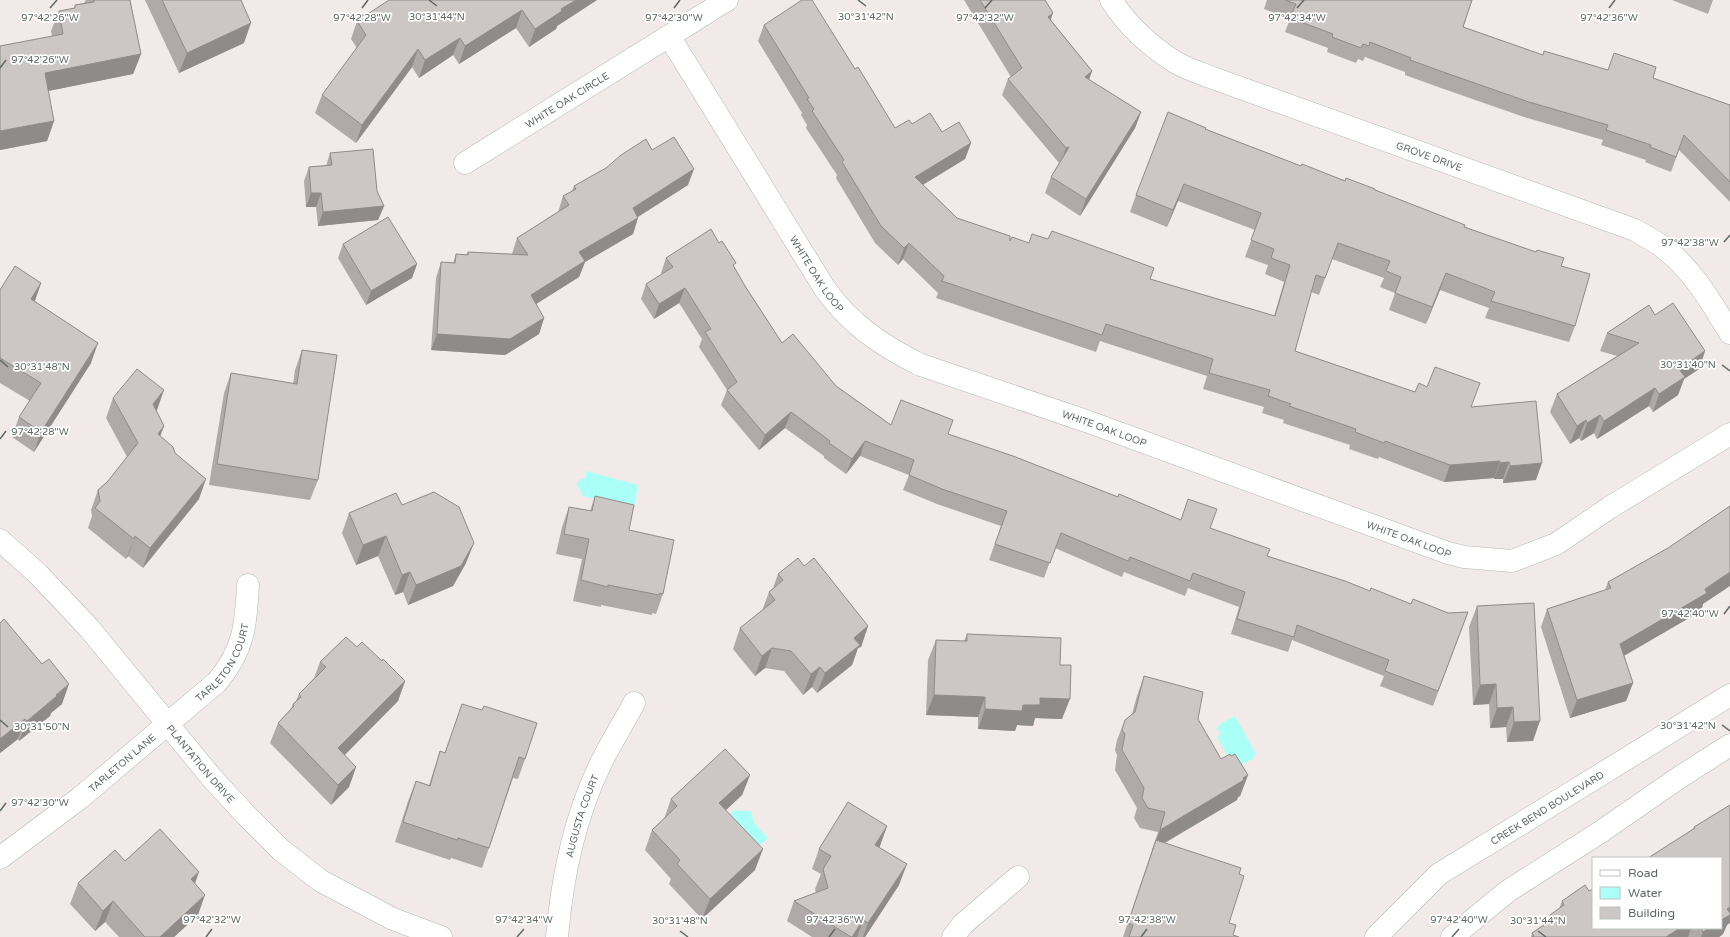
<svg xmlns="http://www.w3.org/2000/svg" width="1730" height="937" viewBox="0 0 1730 937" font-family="'Varela Round',sans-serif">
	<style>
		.water { fill: #aafff7 }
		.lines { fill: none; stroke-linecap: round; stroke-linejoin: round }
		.street-casing { stroke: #b0b7b7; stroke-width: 23 }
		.secondary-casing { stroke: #b0b7b8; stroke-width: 23 }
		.street { stroke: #fff; stroke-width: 22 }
		.secondary { stroke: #fff; stroke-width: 22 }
		.wall { fill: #afaaa9 }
		.shaded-wall { fill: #8f8b8a }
		.building { fill: #ccc6c5; stroke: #8f8b8a }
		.ticks { fill: none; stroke: #5f6868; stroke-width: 1.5 }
		.labels { text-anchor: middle; stroke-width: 3.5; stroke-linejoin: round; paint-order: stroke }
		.street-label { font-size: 10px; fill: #5f6868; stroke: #fff }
		.ticks-label { font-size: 10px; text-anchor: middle; fill: #5f6868; stroke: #fff; stroke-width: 3.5; stroke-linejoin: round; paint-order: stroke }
	</style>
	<rect width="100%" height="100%" fill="#f1eae8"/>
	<!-- water -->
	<path class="water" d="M586,471L638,485L634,507L582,496C582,491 577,488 577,482L586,477Z
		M1235,716L1256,754L1253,756L1254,758L1241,765L1231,762L1217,737L1221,734L1217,728L1220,726V724Z
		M734,810L751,811L754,823L768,838L759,846L728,817Z"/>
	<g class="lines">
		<defs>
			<g id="street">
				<path id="s1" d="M1111,0C1127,25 1150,46 1175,62C1187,69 1200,73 1213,78L1635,230C1645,236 1655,241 1664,248C1693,270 1711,302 1730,333"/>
				<path id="s2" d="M669,36L825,289C850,324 882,346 921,365L1086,421L1448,553L1464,557L1512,561L1556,544L1609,508L1730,434"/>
				<path id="s3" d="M465,163L727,0"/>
				<path id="s4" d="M0,540L38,574L89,628L211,777L245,814L281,850L321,881L393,919L441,937"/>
				<path id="s5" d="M0,858L80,798L217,682C244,650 246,625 248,585"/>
				<path id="s6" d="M557,937C562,878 574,819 600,765C610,744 623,724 634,703"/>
				<path d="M953,937L963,924L1018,877"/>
			</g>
			<g id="secondary">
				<path id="s7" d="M1376,937L1439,874L1730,695"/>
				<path d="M1452,937L1508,891L1599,833L1677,779L1730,745"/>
			</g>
		</defs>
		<!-- street casing -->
		<use href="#street" class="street-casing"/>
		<!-- secondary casing -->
		<use href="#secondary" class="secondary-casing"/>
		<!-- street -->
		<use href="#street" class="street"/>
		<!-- secondary -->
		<use href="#secondary" class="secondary"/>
	</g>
	<!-- wall -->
	<path class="wall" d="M86,0H130L141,54L133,74L48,91L54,121L47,141L0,150L52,36L51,31L59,11L74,8L75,5L84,3Z
		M145,0H241L244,43L179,73Z
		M597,0L557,26L556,29L529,47L516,28L459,64L453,55L419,78L412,67L356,143L315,113L322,95L357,48L351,39L357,21Z
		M964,0H1045L1051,20L1092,71L1089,80L1141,112L1135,128L1080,216L1045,193L1051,177L1059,163L1002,95L1008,79L1011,77Z
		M1267,0H1472L1463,27L1543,55L1608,70L1653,78L1730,105V202L1679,150L1671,172L1645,162L1646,160L1601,145L1603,140L1524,117L1441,88L1405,75V72L1365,57L1363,61L1358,59L1356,63L1327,52L1328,48L1285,32L1290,19L1264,9Z
		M1672,0H1713L1708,14Z
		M764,25L855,69L895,128L912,124L942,132L971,143L965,159L923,185L957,218L1010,241L1029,243L1274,316L1284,282L1265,274L1268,265L1245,257L1255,230L1178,201L1167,227L1130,212L1136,195L1205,129L1301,166L1375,190L1561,266L1575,326L1569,342L1485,318L1489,308L1440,290L1426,324L1389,310L1395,293L1380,287L1384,278L1332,259L1319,295L1311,292L1295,351L1415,392L1471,407L1536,480L1503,483V479H1494V478L1444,482L1379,457L1378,459L1349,449L1350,445L1283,423L1284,420L1262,413L1264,407L1203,389L1207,376L1100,341L1096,352L936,298L938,293L903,259L898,265L875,243L836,178L837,175L806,128L807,125L801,115L802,113L758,41Z
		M652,150L688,185L638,217L633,234L585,262L579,277L536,304L544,318L539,334L505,355L431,350L436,278L441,262L453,263L456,254L466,255L468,252L512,254L517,238L558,212L563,196L572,191L574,186Z
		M330,153L377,191L384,206L378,220L318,226L316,207H306L304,181L309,167L326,166Z
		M343,244L417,264L412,278L366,305L338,258Z
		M666,258L734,267L745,286L782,343L836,386L891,425L948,434L1181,520L1210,528L1267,556L1370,591L1411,604L1448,613L1468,612L1433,706L1380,686L1384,676L1292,640L1288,652L1231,634L1239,607L1188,588L1185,596L1124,572L1122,577L1055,548L1044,578L989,560L1001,526L937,504L903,490L909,475L860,456L846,474L824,458V456L785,428L759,450L721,405L727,390L699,347L702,339L679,303L654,319L641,299L646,284L662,274L661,273Z
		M41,283L35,301L91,363L34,452L12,437L19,417L30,401L0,383V290Z
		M1655,315L1705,351L1699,369L1684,379L1678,395L1653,412L1649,406L1597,439L1594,433L1581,441L1579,438L1570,444L1550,412L1557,394L1617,356L1600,351L1607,333Z
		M302,350L318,480L310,500L209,485L224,393L231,373L293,384L295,370Z
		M113,398L157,410L156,411L164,426L160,436L175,453L199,499L143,568L128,556L126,559L88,528L92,516L91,510L98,490L108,481L127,457L106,418Z
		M595,496L629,530L663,594L656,614L652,613V615L601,605V607L573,601L582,559L556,554L562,527L569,507L590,511Z
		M402,505L466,563L453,586L408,605L403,592L395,595L378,556L356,565L342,533L349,513Z
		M804,566L868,626L861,647L858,648L852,665L817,693L812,687L803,695L784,671L765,668L755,676L733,649L740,628L762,611L769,592L773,588L778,574Z
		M1608,582L1703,604L1701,611L1624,656L1633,683L1626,701L1570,718L1541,627L1547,609L1605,590Z
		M1477,606L1533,741L1507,742L1506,727L1490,728L1489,704L1473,705L1469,627Z
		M0,623L62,704L51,713L50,716L19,741L18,739L0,753Z
		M967,634L1060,665L1062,719L1035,718L1033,726L1017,725L1015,731L978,729V717L926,715L928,660L936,640L964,641Z
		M357,647L382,661L405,681L398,701L344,755L356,767L349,787L331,805L270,743L278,723L290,710L293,704L296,701L299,694L314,678L320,662Z
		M1144,676L1198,719L1221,759L1231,756L1248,775L1240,796L1238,797L1237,800L1165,843L1239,874L1229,923L1233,935L1239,937H1123L1158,832L1140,828L1134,818L1137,808L1115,770L1117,755L1115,750L1117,740L1125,720L1132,714L1137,696Z
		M462,704L525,759L518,779L513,778L489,848L482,868L451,858L450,860L395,842L408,801L416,781L429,785L440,751L445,753Z
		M750,775L742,795L726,810L755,870L702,919L669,884L671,879L645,850L652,830L664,819L671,799Z
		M887,826L879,848L899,885L865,937H812L787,921L794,901L816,893L815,889L821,874L812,869L819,849Z
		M1694,827L1727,925L1723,934L1719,937H1531L1532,933L1547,922L1550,915L1559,909L1562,901L1593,928H1721L1693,829Z
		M125,861L195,883L198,915L174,937H119L105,922L95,931L70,904L78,883Z"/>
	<!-- shaded-wall -->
	<path class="shaded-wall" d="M576,0H597L557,26L556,29L529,47L535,29L561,9Z
		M522,10L516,28L459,64L465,46Z
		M1053,13L1047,30L1048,17Z
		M251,23L244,43L179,73L187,53Z
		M460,38L453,55L419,78L425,60Z
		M418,49L412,67L356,143L362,125Z
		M141,54L133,74L38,93L45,73Z
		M1092,71L1086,87L1085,77Z
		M1141,112L1135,128L1080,216L1086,199Z
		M54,121L47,141L0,150V131Z
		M971,143L965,159L909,193L915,177Z
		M1069,147L1060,164L1066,148Z
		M694,169L688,185L628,223L638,218L633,234L585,262L579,277L525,311L531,295L579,252L633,208Z
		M1184,184L1178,201L1167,227L1173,210Z
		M311,193H321L316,207H306Z
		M384,206L378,220L318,226L323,212Z
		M909,243L903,259L898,265L904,248Z
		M417,264L412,278L366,305L371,291Z
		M1446,273L1440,290L1426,324L1432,307Z
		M41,283L34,303L31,299Z
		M685,288L679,303L654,319L659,304Z
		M544,318L539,334L505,355L431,350L437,334Z
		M98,343L91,363L34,452L41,432Z
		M1705,351L1699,369L1684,379L1678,395L1653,412L1659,394L1679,369Z
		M1655,388L1649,406L1597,439L1604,421Z
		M164,390L157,410L145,424L153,404Z
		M791,412L785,428L759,450L765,435Z
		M1600,415L1594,433L1581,441L1587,423Z
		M1586,420L1579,438L1570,444L1577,426Z
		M164,426L156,447L158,434Z
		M865,441L860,456L846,474L852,459Z
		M1500,461L1494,478L1444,482L1450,465Z
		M1509,462L1503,479H1494L1500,463Z
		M1542,463L1536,480L1503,483L1510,466Z
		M206,479L199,499L143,568L150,548Z
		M135,536L128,556L126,559L134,539Z
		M386,536L378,556L356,565L363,545Z
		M474,543L466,563L453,586L408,605L416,585Z
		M410,572L403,592L395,595L402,575Z
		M1730,572V586L1703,604L1701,611L1613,662L1620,644L1705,589Z
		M868,626L861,647L858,648L852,665L817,693L825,673L854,638Z
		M772,648L765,668L755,676L762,656Z
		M820,667L812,687L803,695L811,674Z
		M405,681L398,701L331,769L338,748Z
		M1633,683L1626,701L1570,718L1577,700Z
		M69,684L62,704L51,713L50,716L19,741L27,721Z
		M1496,684L1489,704L1473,705L1480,685Z
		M934,695L985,697L978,717L926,715Z
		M1040,698L1070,699L1062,719L1035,718L1033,726L1017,725L1015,731L978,729L985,709L1023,705Z
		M1513,707L1506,727L1490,728L1497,708Z
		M25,719L18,739L0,753V739Z
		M1540,721L1533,741L1507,742L1514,722Z
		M356,767L349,787L331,805L338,785Z
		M750,775L742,795L712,823L719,803Z
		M1248,775L1240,796L1238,797L1237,800L1152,850L1160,830Z
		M887,826L880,846L868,865L875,845Z
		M763,849L755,870L702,919L710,899Z
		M907,864L899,885L865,937H863L868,923Z
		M199,872L192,892L191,879Z
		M205,895L198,915L174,937H160Z
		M113,901L105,922L95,931L103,911Z
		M1730,907V923L1727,925L1723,934L1719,937H1701L1703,932L1709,928H1721V920L1727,909Z
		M863,920L857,937H852Z
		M1680,928H1691L1688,937H1666Z"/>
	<!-- building -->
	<path class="building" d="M94,0H130L141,54L45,73L54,121L0,131V46L63,34L59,11L75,8V5L94,2Z
		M162,0H241L251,23L187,53Z
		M389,0H576L561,9L562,11L535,29L522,10L465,46L460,38L425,60L418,49L362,125L322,95L366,35L357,21Z
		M802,0H812L855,69L858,67L895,128L909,120L912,124L930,113L942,132L959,122L971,143L915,177L957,218L1010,236V241L1012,237L1029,243L1032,234L1048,239L1052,231L1154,268L1150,279L1275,316L1290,265L1271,258L1274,249L1251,240L1261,213L1184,184L1173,210L1136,195L1168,112L1206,128L1205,129L1301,166L1302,164L1345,181L1346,178L1375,189V190L1465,225L1464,227L1536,252L1537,250L1564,258L1561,266L1590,274L1575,326L1491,301L1495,292L1446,273L1432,307L1395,293L1401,277L1386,271L1390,261L1338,243L1325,278L1316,275L1295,351L1415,392L1419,383L1427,387L1435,367L1480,383L1471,407L1536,401L1542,463L1510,466L1509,462L1500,463V461L1450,465L1385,441L1384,443L1355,432L1356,429L1289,406L1291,404L1268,396L1270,390L1209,373L1213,359L1106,324L1102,335L942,281L944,276L909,243L904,248L881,226L842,162L844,160L812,111L814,109L807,99L809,98L764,25Z
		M980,0H1045L1053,13L1048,17L1092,71L1085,77L1141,112L1086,199L1051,177L1069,147L1066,148L1008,79L1022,68Z
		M1285,0H1472L1463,27L1543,55L1544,51L1608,70L1614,53L1656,67L1653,78L1730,105V182L1684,135L1676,157L1650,147L1651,145L1606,130L1608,125L1529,102L1446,73L1410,60L1411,58L1370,42L1369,46L1363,44L1361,48L1332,37L1333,34L1290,18L1296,4Z
		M674,137L694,169L633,208L638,218L579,252L585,261L531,295L544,318L510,339L437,334L441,262L455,263L456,254L468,255V252L528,255L517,238L569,205L563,196L576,189L574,186L606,168L621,155L646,139L652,150Z
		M373,149L377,191L384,206L323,212L321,193H311L309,167L332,165L330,153Z
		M388,217L417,264L371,291L343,244Z
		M711,229L719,243L722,241L736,263L733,265L745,286L782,343L793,334L836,386L891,425L901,400L953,420L948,434L1013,456L1118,497L1119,494L1181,520L1188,499L1217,509L1210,528L1270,549L1267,556L1345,581L1370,591L1371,588L1411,604L1413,599L1448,613L1468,612L1438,691L1385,671L1389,660L1297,625L1294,637L1237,619L1245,592L1193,573L1190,581L1130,557L1128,561L1061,533L1050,563L995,544L1007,511L942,489L909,475L914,460L865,441L852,459L829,443L830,441L791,412L765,435L727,390L737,382L705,332L711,329L685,288L659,304L646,284L673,267L666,258Z
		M15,266L41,283L31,299L98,343L41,432L19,417L41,383L0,358V290Z
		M1673,303L1705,351L1679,369L1685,377L1659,394L1655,388L1604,421L1600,415L1587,423L1586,420L1577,426L1557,394L1639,343L1607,333L1649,305L1655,315Z
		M302,350L337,355L318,480L217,464L231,373L297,384Z
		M137,369L164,390L153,404L164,426L158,434L173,447L175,453L206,479L150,548L135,536L134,539L95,508L100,501L98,490L108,481L138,443L113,398Z
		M434,492L459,507L474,543L461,566L416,585L410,572L402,575L386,536L363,545L349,513L396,493L402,505Z
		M595,496L634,505L629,530L674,540L663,594L660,593L659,595L608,585V587L581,580L589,539L564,534L569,507L592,511Z
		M1730,506V572L1705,589L1707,593L1620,644L1633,683L1577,700L1547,609L1611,588L1608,582L1668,548Z
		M798,558L804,566L814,558L868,626L854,638L860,645L825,673L820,667L811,674L791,651L772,648L762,656L740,628L775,600L769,592L783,580L778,574Z
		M1534,603L1540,721L1514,722L1513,707L1497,708L1496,684L1480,685L1477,606Z
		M4,619L42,664L49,659L69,684L56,695L57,696L27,721L25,719L0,739V623Z
		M967,634L1061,638L1060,665H1071L1070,699L1040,698V705H1023L1022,711L985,709V697L934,695L936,640L967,641Z
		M346,637L357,647L362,642L382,661L383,659L405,681L338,748L356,767L338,785L278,723L294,706L293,704L301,697L299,694L326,667L320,662Z
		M1144,676L1203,692L1198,719L1221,759L1230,754L1231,756L1235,754L1248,775L1243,778L1244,780L1160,830L1165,812L1148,808L1142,798L1144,788L1122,750L1125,734L1122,730L1125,720L1135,712Z
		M462,704L482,710L484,706L537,723L525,759L519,757L489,848L458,838L457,840L403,822L416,781L430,786L440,751L445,753Z
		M725,749L750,775L719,803L763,849L710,899L677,864L680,860L652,830L677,806L671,799Z
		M848,802L887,826L875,845L907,864L868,923L863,920L852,937H851L794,901L828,888L823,869L831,856L819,849Z
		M1730,805V907L1727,909L1730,913V915L1721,920V858H1648L1695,828L1694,827Z
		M160,829L199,872L191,879L205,895L160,937H145L113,901L103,911L78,883L115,850L125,861Z
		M1156,840L1241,868L1239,874L1244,876L1229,923L1236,925L1233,935L1239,937H1129L1133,925L1128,923Z
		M1585,885L1589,891L1593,889V928H1680L1666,937H1532L1534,936L1532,933L1553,919L1550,915L1564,905L1562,901Z
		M1701,928H1709L1703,932Z"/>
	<!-- ticks -->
	<path class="ticks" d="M429,0L437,6M858,0L866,6M50,8L57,0M362,8L368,0M674,8L680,0M985,8L992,0M1297,8L1304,0M1609,8L1615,0M0,68L6,60M1724,242L1730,235M0,360L8,367M1722,365L1730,371M0,439L6,431M1724,614L1730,606M0,720L8,727M1722,725L1730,731M0,811L6,803M680,931L688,937M1538,931L1546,937M206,937L212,929M517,937L524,929M829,937L835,929M1141,937L1147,929M1452,937L1459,929"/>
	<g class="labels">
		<!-- street labels -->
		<g class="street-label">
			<text dy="4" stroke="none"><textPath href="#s3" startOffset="120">WHITE OAK CIRCLE</textPath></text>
			<text dy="4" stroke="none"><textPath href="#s1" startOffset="361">GROVE DRIVE</textPath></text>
			<text dy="4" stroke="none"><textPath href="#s2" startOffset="280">WHITE OAK LOOP</textPath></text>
			<text dy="4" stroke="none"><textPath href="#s2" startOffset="615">WHITE OAK LOOP</textPath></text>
			<text dy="4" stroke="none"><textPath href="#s2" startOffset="939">WHITE OAK LOOP</textPath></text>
			<text dy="4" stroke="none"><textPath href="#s5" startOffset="299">TARLETON COURT</textPath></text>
			<text dy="4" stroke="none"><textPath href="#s5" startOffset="155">TARLETON LANE</textPath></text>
			<text dy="4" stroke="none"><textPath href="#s4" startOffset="301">PLANTATION DRIVE</textPath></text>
			<text dy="4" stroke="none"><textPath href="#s7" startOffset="216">CREEK BEND BOULEVARD</textPath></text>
			<text dy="4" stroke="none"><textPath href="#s6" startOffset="124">AUGUSTA COURT</textPath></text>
		</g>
	</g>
	<g class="ticks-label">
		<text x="437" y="20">30°31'44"N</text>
		<text x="866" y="20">30°31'42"N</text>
		<text x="50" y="21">97°42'26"W</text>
		<text x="362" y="21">97°42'28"W</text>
		<text x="674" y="21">97°42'30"W</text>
		<text x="985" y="21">97°42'32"W</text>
		<text x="1297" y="21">97°42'34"W</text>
		<text x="1609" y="21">97°42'36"W</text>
		<text x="40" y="63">97°42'26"W</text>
		<text x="1690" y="246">97°42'38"W</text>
		<text x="1688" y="368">30°31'40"N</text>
		<text x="42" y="370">30°31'48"N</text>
		<text x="40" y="435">97°42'28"W</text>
		<text x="1690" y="617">97°42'40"W</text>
		<text x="1688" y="729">30°31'42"N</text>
		<text x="42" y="730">30°31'50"N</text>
		<text x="40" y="806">97°42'30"W</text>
		<text x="212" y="923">97°42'32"W</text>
		<text x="524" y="923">97°42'34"W</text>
		<text x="835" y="923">97°42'36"W</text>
		<text x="1147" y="923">97°42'38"W</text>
		<text x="1459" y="923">97°42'40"W</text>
		<text x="680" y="924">30°31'48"N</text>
		<text x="1538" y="924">30°31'44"N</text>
	</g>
	<!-- legend -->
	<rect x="1592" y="857" width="130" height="72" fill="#ffffff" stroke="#bfc3c3"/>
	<rect x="1600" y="870" width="20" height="6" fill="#ffffff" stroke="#bfc3c3"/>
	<text x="1628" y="877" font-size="12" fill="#5f6868">Road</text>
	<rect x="1600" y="887" width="20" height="12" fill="#aafff7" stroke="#bfc3c3"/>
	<text x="1628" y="897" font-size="12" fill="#5f6868">Water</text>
	<rect x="1600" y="907" width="20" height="12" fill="#ccc6c5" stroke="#bfc3c3"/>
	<text x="1628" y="917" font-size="12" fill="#5f6868">Building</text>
</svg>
